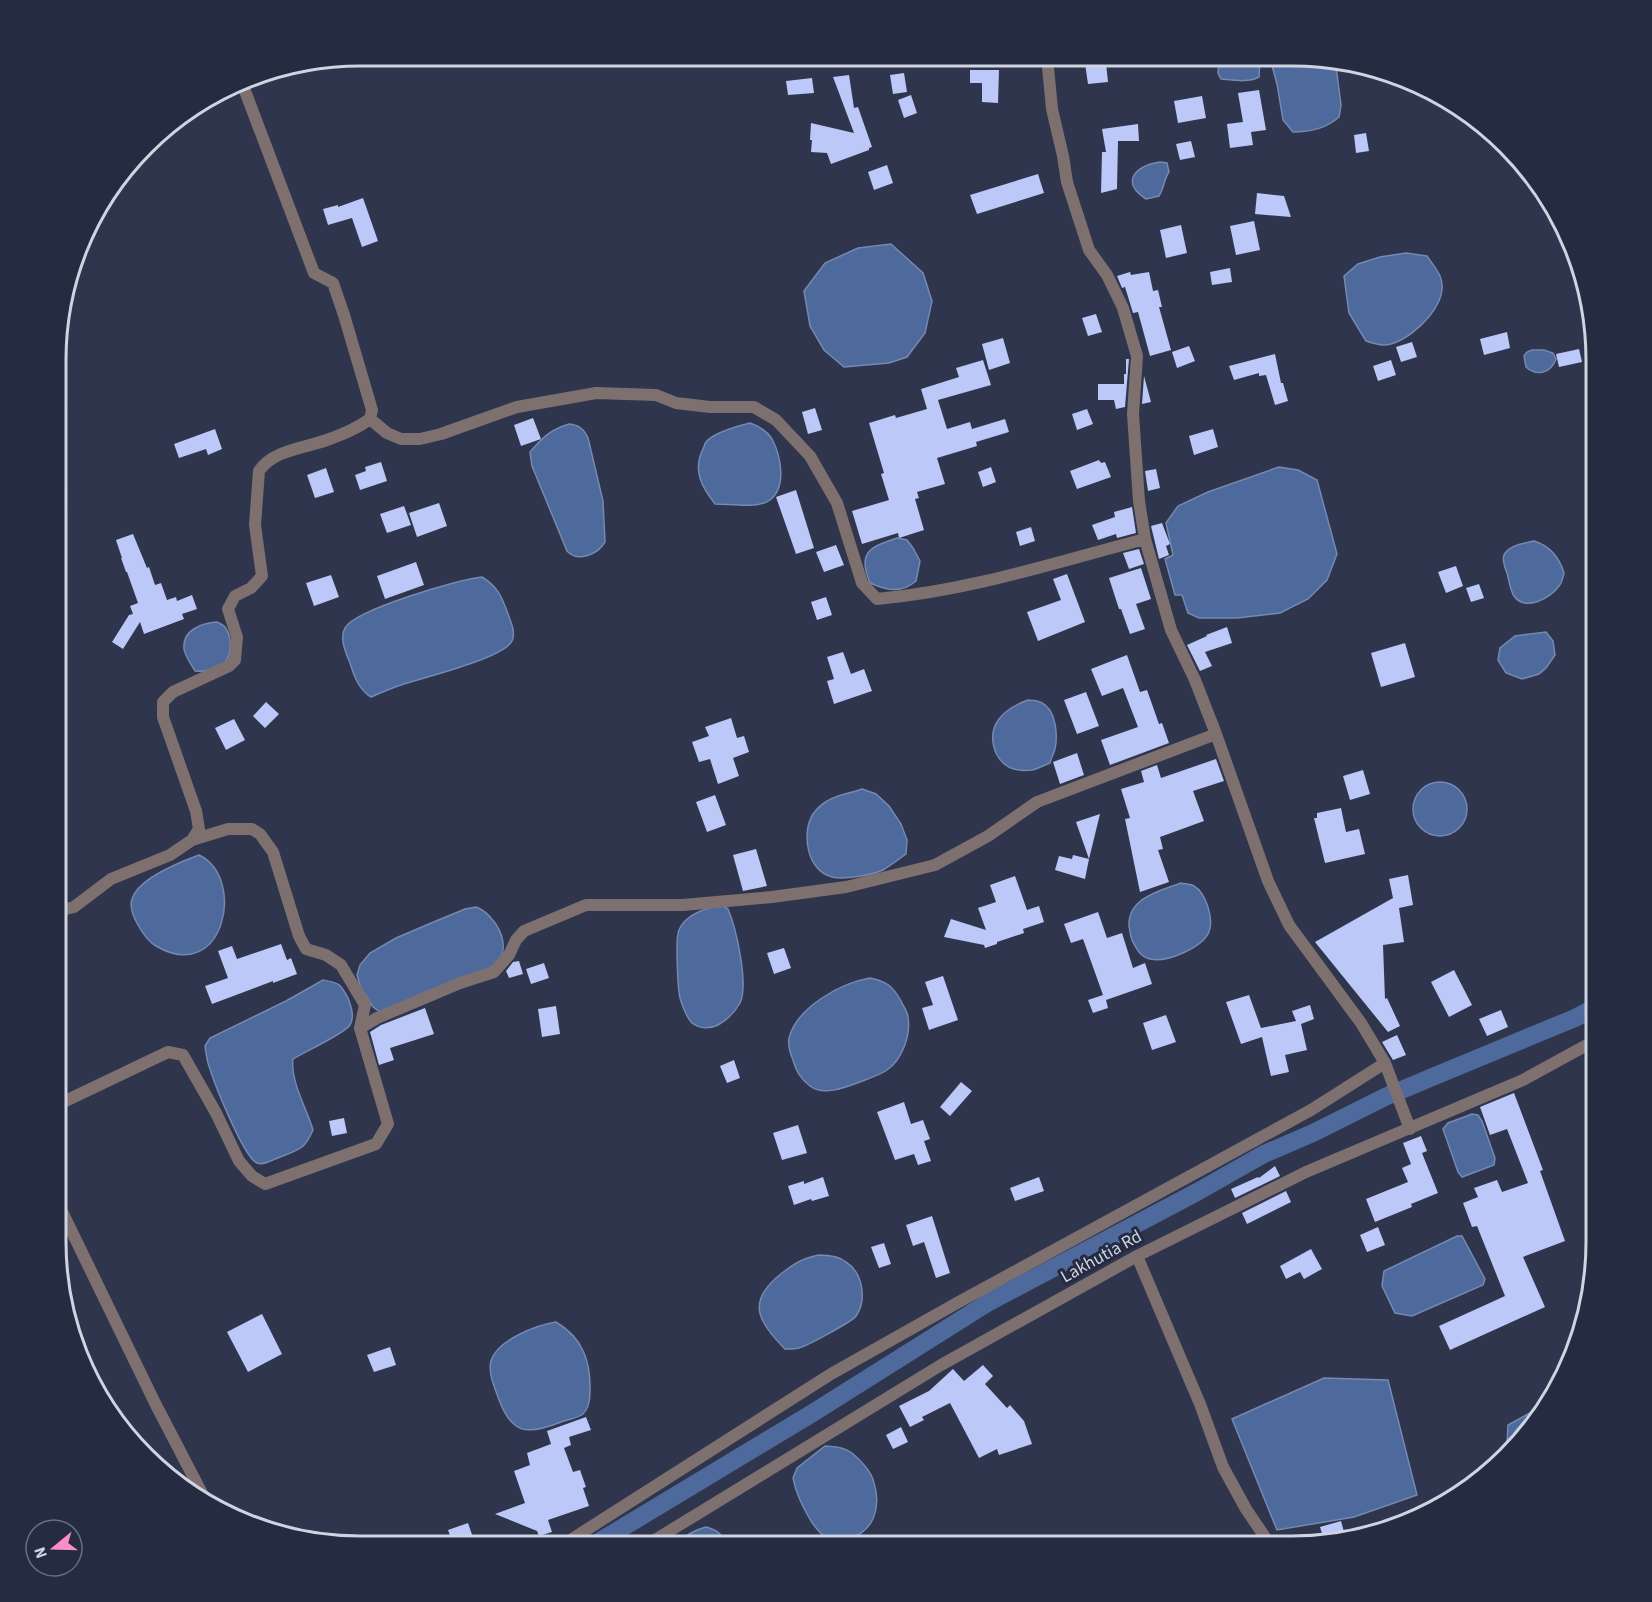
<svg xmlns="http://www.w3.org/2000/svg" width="1652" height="1602" viewBox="0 0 1652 1602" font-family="'Source Sans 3',sans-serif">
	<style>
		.water { fill: #4e699c; stroke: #7589b1; stroke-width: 1.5 }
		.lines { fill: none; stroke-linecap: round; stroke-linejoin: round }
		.canal { stroke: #4e699c; stroke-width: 18 }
		.building { fill: #bbc8f8 }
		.minor { stroke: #7e706f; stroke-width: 12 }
		.tertiary { stroke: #7e706f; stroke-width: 12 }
		.labels { text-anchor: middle; stroke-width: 6; stroke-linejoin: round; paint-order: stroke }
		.street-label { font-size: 18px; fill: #cfd4e2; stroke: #252b41 }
		.rim { fill: none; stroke: #cfd4e2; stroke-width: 3 }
	</style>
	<rect width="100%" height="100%" fill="#2f354c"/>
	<!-- water -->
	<path class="water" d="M1219,58H1260L1259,77C1248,83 1233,80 1221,79L1218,73Z
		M1270,58L1335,59L1341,105L1339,117C1327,128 1309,132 1293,132L1283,120L1277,84Z
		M1160,162L1167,163L1169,172C1164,179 1164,188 1159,196L1146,199C1120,182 1135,166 1160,162Z
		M891,244L923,273L932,301L925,333L907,357L889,363L844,367L824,350L810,326L804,291L825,263L858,248Z
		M1406,253L1427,256C1431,262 1437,269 1440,276C1451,302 1416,335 1394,343C1384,347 1376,344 1366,341L1349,313L1344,276L1358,264L1380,257Z
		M1532,350H1544L1553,353L1556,359C1551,373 1537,377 1526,367L1524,356L1527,352Z
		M750,423C759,426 767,431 772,439C781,456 787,487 770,500C758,509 730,504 715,504C702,487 693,472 702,451C704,448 704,445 706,442C714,432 738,426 750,423Z
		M569,424C579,425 584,429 588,438L603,501L605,542C598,554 578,563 567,551L532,466L530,452C543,437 550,430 569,424Z
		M1279,467L1298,470L1317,480L1337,554L1327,580L1308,599L1280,613L1237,618H1199L1188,613L1182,595H1175L1165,559L1173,555L1166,523L1178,506L1208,492Z
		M897,538L907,540L913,548L920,561L916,581C901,594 886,590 870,583C857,552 870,547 897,538Z
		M1534,541C1550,546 1559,556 1564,573C1563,577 1562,583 1559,586C1551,598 1525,612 1514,596C1510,590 1509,580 1507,573C1505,568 1502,560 1504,555C1509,545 1525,543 1534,541Z
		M482,577C498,587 502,597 508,614C511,622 516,633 512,641C504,658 422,678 401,685C391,688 381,693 371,697C359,690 354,676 350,663C346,653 339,638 345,628C354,610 460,579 482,577Z
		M217,622C219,623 223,625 225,627C232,637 233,656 223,664C215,669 204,672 195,671C191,664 185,656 184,649C182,630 202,623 217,622Z
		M1546,632L1553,641L1555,655L1546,668L1539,674L1522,679L1506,673L1498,660L1500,648L1515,636Z
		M1028,700C1033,701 1038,700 1042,703C1056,710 1058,735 1055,749C1054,753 1051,758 1050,763C1044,765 1038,769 1032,770C1016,772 1003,768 996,753C985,726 1003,709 1028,700Z
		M1413 809a27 27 0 1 1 54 0a27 27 0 1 1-54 0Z
		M862,789L876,794L889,806L901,824L907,840L906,854C898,860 891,865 883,870C872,875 844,880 832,877C807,871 801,833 813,814C816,810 822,804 827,801C836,795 851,793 862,789Z
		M199,855C247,878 224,986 156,946C148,942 142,932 138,925C134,918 129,908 132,899C138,879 180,862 199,855Z
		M1181,883C1184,884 1191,884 1194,886C1206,893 1214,919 1209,932C1202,948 1166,963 1150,959C1140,957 1136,948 1132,940C1130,935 1130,931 1129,926C1128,898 1159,891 1181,883Z
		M721,905L728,909C736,928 749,984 740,1003C735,1012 727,1020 718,1025C710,1029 700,1029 692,1023C687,1018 682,1005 680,998C678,990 675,937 679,930C685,915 706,908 721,905Z
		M476,907C495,914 513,945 497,963C494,966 488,968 485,971L380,1012L373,1007L361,988L357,975L360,965L370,953L396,938L436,921L465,909Z
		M870,978C887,982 892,985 901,1001C903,1006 908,1012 908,1017C911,1035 902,1060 887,1070C878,1076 867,1079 857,1083C844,1088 823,1096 810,1086C800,1078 796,1071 793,1060C790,1053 788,1044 789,1038C797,1007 841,983 870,978Z
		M323,980C339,983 340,983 348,998C351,1006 355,1017 350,1025C344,1034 304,1052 293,1059C290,1081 307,1109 313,1130C305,1148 301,1149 283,1156C275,1158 265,1166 257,1163C244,1158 215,1085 210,1069C207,1062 206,1053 205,1046L210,1038L286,1001Z
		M1472,1114L1478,1115L1482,1121L1495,1158L1494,1165L1462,1177L1458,1172L1443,1129L1448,1123Z
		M1457,1236H1462L1485,1279L1483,1285L1412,1316L1395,1313L1382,1286L1384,1271Z
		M819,1255C828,1255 839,1256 846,1262C863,1273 867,1300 856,1316C853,1321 807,1346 799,1348C795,1349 790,1349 785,1349C757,1321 746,1301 782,1273C795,1263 803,1258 819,1255Z
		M556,1322C583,1338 591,1362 590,1392C590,1400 589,1408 583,1414C578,1418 567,1420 561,1422C526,1436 511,1434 498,1397C494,1386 488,1372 491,1361C497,1340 537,1325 556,1322Z
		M1324,1378L1388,1380L1417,1495L1354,1517L1277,1530L1232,1419Z
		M1548,1403L1521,1442L1509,1453L1507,1444L1508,1425Z
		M825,1446C835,1447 844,1447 852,1453C860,1460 872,1472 874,1483C881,1507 875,1531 848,1539C829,1544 822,1537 811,1521C803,1507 796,1494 793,1478L797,1468Z
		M706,1527C718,1530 722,1535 729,1546H673C683,1537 693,1530 706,1527Z"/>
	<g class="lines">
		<!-- canal -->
		<path class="canal" d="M592,1546L811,1414L989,1302L1197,1192L1264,1154L1313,1133L1385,1097L1430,1078L1575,1018L1596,1007"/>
	</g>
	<!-- building -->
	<path class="building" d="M1084,57H1104L1105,63H1106L1108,82L1088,84Z
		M970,70H999L998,103L982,102V83H970Z
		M904,73L907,92L893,94L890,75Z
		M849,75L854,108L858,107L872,147L869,148V150L831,164L827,153L811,152L812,140H810L811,123L854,133L833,77Z
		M812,78L814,93L788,95L786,81Z
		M1259,90L1266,130L1251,132L1253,145L1230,148L1227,124L1243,122L1238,93Z
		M911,95L917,113L904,118L898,100Z
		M1202,96L1206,118L1178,123L1174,101Z
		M1138,124L1139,141H1118L1117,189L1101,193L1102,152H1106L1102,129Z
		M1366,133L1369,151L1356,153L1354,135Z
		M1191,141L1195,157L1180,160L1176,144Z
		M887,165L893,183L874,190L868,172Z
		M1038,174L1044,193L977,214L970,195Z
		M1257,193L1284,196L1291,217L1255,214Z
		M363,198L378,241L362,247L352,218L328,225L323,209L338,205V207Z
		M1254,221L1260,250L1236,255L1230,226Z
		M1181,225L1187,253L1166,258L1160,230Z
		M1230,268L1232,282L1212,285L1210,272Z
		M1130,272L1131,275L1149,272L1153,291L1158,290L1162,307H1159L1171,350L1150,356L1138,312L1133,313L1125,287L1122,288L1117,276Z
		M1096,314L1102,332L1088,336L1082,318Z
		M1507,332L1510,348L1484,355L1480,339Z
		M1003,338L1010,363L989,370L982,344Z
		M1412,342L1417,357L1401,362L1396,347Z
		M1189,346L1195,361L1177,368L1172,352Z
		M1579,349L1582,362L1559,367L1556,354Z
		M1275,354L1281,383H1283L1288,401L1275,405L1266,375L1259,376V373L1234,380L1229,366Z
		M1126,359H1129L1125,407L1116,409L1114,400H1098V384H1124V374H1126Z
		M983,360L991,385L938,400L947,429L970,422L972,429L1005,419L1009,432L976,442L977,446L937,458L945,484L917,492L919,498L915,499L924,530L899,538L898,533L862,544L852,511L889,500L881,474L884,473L869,423L895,415L896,418L927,409L921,389L959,377L956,368Z
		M1391,360L1396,375L1378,381L1373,366Z
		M1144,376L1151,402L1142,404Z
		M815,408L822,430L808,434L802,412Z
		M1087,409L1093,424L1077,430L1072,414Z
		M533,418L541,439L521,446L514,425Z
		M215,429L222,449L208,455L206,449L179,458L174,444Z
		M1213,429L1218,447L1194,455L1189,436Z
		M1099,460L1101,463L1105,462L1111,477L1077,489L1070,471Z
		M381,462L387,481L360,490L355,475L366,471L365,467Z
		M991,467L996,482L983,487L978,472Z
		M326,468L334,492L315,498L307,475Z
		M1156,469L1160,488L1148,491L1145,471Z
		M796,490L814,548L796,554L776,497Z
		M439,503L447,526L417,537L409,513Z
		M404,506L411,525L387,533L380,514Z
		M1132,507L1136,533L1117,538L1116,534L1098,540L1092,525L1115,517L1114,512Z
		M1162,523L1170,544L1166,546L1169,555L1159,559L1151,526Z
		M1031,527L1035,541L1020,546L1016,532Z
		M133,534L147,568L149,567L155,585L161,583L167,600L176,597L177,601L192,595L197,609L182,614L184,619L144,634L140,622L123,649L112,642L129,615L133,614L130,606L138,603L127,572H126L121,558H122L116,540Z
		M836,545L844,565L824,572L816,552Z
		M1139,549L1144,564L1129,569L1123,553Z
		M416,562L424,585L385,599L377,576Z
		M1456,566L1463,586L1446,593L1438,572Z
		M1141,568L1151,599L1136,604L1145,629L1130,634L1121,609H1119L1109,578Z
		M1067,574L1085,622L1038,641L1027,612L1061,600L1053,579Z
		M331,575L339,597L314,606L306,583Z
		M1479,584L1484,598L1471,602L1466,588Z
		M826,597L832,615L817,620L811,602Z
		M1227,627L1232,643L1205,652L1212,666L1200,671L1187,645L1207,636L1206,635Z
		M1405,643L1415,677L1381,687L1371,653Z
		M843,652L851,674L864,669L872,691L834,704L827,681L834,679L827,657Z
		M1127,655L1140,692L1147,690L1159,724L1162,723L1169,743L1110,765L1101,740L1138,727L1123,688L1102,696L1091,669Z
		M1086,692L1099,726L1077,734L1064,700Z
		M266,702L279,714L265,728L253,716Z
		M731,718L737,738L744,736L749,752L733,758L739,776L718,784L710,759L699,762L692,742L709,736L705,727Z
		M234,719L245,740L226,750L215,728Z
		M1077,753L1084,775L1060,784L1053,762Z
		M1216,759L1224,781L1193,791L1204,821L1160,837L1163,849L1158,850L1169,882L1140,892L1125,819L1130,818L1121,789L1144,782L1141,771L1157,765L1161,778Z
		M1363,770L1370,794L1350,800L1343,776Z
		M715,795L726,825L707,832L696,802Z
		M1341,808L1346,832L1359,829L1365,854L1325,863L1314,818H1317V813Z
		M1100,814L1089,859L1076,822Z
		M756,849L767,886L743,891L733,855Z
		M1073,855L1089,859L1085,879L1055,870L1059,856L1072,859Z
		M1408,875L1413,905L1399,908L1404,942L1383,945L1385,999L1387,998L1400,1026L1388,1032L1315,942L1393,898L1389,879Z
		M1015,876L1027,910L1039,906L1044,922L1023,929L1024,933L997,942V944L985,948L984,945L944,937L951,919L986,930L978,908L996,902L990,885Z
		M1098,912L1107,938L1122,933L1133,968L1145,963L1152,984L1106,1000L1108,1008L1093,1013L1088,1000L1103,995L1083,939L1071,943L1064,924Z
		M281,944L287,960L291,958L297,974L273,983V981L212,1004L205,986L228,978L218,951L232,946L237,959Z
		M784,948L791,968L774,974L767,953Z
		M519,961L523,974L509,978L506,971L513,962Z
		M544,963L549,978L531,984L526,969Z
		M1454,970L1472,1005L1449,1017L1431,982Z
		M943,976L958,1020L929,1030L922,1008L933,1005L925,982Z
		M1249,995L1261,1028L1296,1021L1292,1011L1310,1005L1314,1019L1301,1024L1307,1050L1285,1055L1289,1072L1271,1076L1262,1037L1241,1044L1226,1002Z
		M556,1006L560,1034L542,1037L538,1009Z
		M425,1008L434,1034L390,1048L394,1060L379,1065L370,1032L381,1025Z
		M1501,1010L1508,1027L1487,1036L1479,1019Z
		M1166,1015L1176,1042L1152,1050L1143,1023Z
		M1397,1035L1406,1055L1393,1060L1382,1042Z
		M734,1060L740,1078L727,1083L720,1066Z
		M961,1082L972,1091L950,1116L940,1107Z
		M1514,1093L1543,1170L1540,1171L1565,1241L1523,1257L1545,1307L1450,1350L1439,1326L1505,1296L1477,1226L1472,1227L1463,1203L1478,1197L1474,1188L1497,1180L1502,1192L1528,1183L1507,1129L1490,1135L1480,1107Z
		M904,1102L911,1124L923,1120L930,1139L924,1141L931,1161L918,1165L914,1154L895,1160L877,1112Z
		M344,1118L347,1133L332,1136L329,1121Z
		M798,1125L807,1153L782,1160L773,1133Z
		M1421,1136L1427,1151L1422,1153L1438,1193L1411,1204L1412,1207L1375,1222L1366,1199L1408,1182L1402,1168L1411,1164L1403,1143Z
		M1275,1166L1280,1176L1235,1198L1231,1189L1258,1177L1259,1178Z
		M823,1177L829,1196L812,1201L811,1199L794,1205L788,1186L804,1181V1184Z
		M1039,1177L1044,1191L1015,1201L1010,1188Z
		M1286,1191L1291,1202L1247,1224L1242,1213Z
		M932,1216L950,1273L936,1278L924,1242L913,1246L906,1225Z
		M1378,1227L1385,1245L1367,1252L1360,1235Z
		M884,1243L891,1264L879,1268L871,1247Z
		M1311,1249L1322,1269L1304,1279L1300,1272L1286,1279L1280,1266Z
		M262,1314L282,1354L248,1372L227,1332Z
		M390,1347L396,1365L374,1372L367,1355Z
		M983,1365L993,1376L985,1384L1007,1408L1010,1405L1024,1421L1032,1444L999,1455L997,1449L979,1458L950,1403L922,1417L924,1420L910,1427L899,1406L929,1391L953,1369L964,1381Z
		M586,1417L591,1430L569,1437L571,1445L564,1448L573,1472L580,1470L586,1487L583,1488L589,1506L548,1520L552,1532L539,1536L537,1531L495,1514L525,1503L514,1471L530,1465L527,1453L551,1444L547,1431Z
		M901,1427L908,1442L893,1449L886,1435Z
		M1341,1521L1346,1539L1325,1543L1320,1527Z
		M468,1523L476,1546H454L448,1530Z"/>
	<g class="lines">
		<!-- minor -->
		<path class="minor" d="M1047,57L1052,109L1063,156L1067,182L1089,250L1107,275L1123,308L1137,356L1133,414L1139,501L1145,539L1171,630L1195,680L1216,734L1268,881L1289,925L1361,1023L1385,1063L1410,1129
			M370,419L387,433L401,439H420L441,434L517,407L596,393L656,395L676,403L710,407H754L776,420L810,456L837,503L862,583L877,599C969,591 1057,562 1145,539
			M192,840L228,829H252L260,834L273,852L299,936L306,949L326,955L341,965L365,1005L360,1028
			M58,911L74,907L111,879L170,855L192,840L199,829L196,811L163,717V702L173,692L229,666L235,660L237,637L228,609L235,596L251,588L262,576L255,525L259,471C273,450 305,448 327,440C343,434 356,429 370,419L372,410L344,315L333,283L314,273L242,83
			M57,1105L168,1052L183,1055L216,1113L239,1161L252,1176L265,1184L279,1179L376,1144L388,1124L360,1028L377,1018L460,983L494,972L509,955L516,940L524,931L586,905H683L772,897L846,887L935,865L988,836L1037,802L1216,734
			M56,1199L155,1403L207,1503
			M1137,1256L1200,1404L1223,1467L1246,1509L1271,1546
			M561,1546L831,1374L957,1303L1311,1110L1385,1063"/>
		<!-- tertiary -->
		<path class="tertiary" d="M645,1546L941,1365L1137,1256L1306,1172L1523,1080L1596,1040"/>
	</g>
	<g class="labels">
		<!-- street labels -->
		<g class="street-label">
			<text transform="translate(1101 1256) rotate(-29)" y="6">Lakhutia Rd</text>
		</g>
	</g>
	<!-- crop -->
	<path d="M0 0H1652V1602H0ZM360 66H1292A294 294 0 0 1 1586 360V1242A294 294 0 0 1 1292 1536H360A294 294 0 0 1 66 1242V360A294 294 0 0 1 360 66Z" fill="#252b41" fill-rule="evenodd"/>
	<path class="rim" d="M360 66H1292A294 294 0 0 1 1586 360V1242A294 294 0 0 1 1292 1536H360A294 294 0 0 1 66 1242V360A294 294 0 0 1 360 66Z"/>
	<!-- north arrow -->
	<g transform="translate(54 1548) rotate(251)"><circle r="28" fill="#252b41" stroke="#696f81" stroke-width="1.5"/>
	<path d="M0-4.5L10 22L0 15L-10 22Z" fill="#fa8fc8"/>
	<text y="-9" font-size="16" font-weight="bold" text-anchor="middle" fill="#cfd4e2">N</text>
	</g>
</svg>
